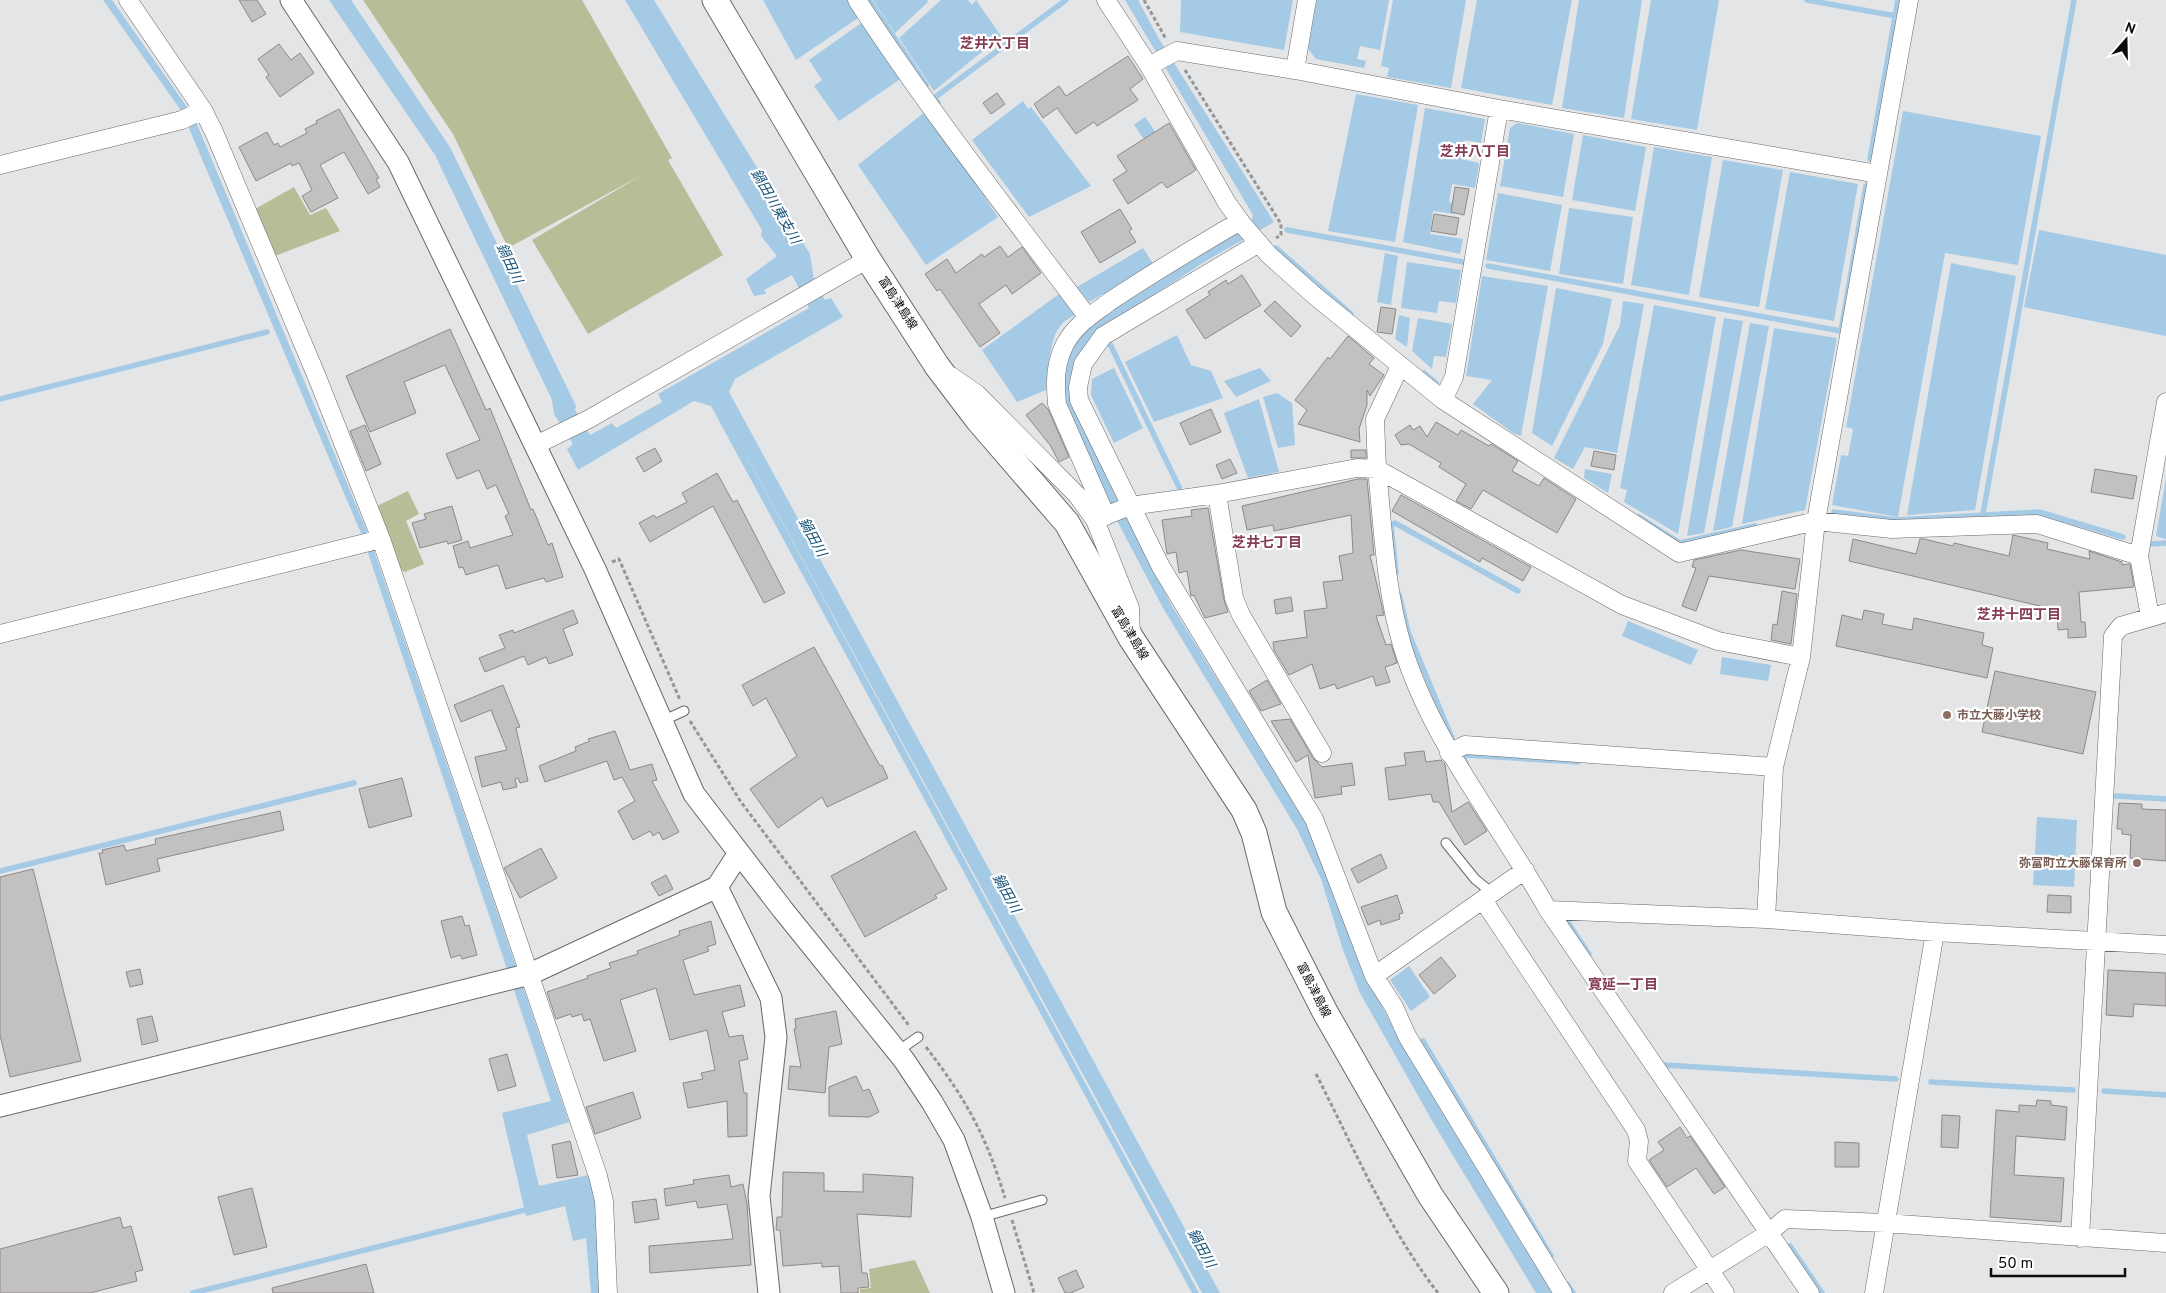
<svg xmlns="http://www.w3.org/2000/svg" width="2166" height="1293" viewBox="0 0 2166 1293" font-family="Overpass,'Noto Sans JP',sans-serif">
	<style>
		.green { fill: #b8bd98 }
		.water { fill: #a5cae5 }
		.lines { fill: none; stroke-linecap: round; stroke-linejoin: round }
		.stream { stroke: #a5cae5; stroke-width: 5.5 }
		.building { fill: #c3c0c0; stroke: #8c8989 }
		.service-casing { stroke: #68696b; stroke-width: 11 }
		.minor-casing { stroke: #68696b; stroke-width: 19 }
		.tertiary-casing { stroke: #68696b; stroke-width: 23 }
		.secondary-casing { stroke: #68696b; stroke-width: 27 }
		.path { stroke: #959698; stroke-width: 3; stroke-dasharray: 4 2.5; stroke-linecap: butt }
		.service { stroke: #fff; stroke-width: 9 }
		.minor { stroke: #fff; stroke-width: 18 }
		.tertiary { stroke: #fff; stroke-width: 21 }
		.secondary { stroke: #fff; stroke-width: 25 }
		.education-dot { fill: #8d6e63; stroke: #fff; stroke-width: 2 }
		.labels { text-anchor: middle; stroke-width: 4.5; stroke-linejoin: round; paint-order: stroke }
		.street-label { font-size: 12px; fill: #0b0c0d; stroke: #fff }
		.education-label { font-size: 12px; font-weight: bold; fill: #785e54; stroke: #fff; text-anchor: start }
		.neighbourhood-label { font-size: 14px; font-weight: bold; fill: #843d52; stroke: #fff }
		.water-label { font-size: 14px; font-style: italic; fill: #175378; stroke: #fff }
	</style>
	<rect width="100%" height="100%" fill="#e4e5e7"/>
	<!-- green -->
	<path class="green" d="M363,0H582L672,158L668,160L723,255L588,334L532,240L642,175L508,248L453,134Z
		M294,187L310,215L326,208L340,231L275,256L255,209Z
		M408,491L419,514L406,521L424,564L405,572L399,569L377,506Z
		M915,1260L930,1293H860V1289L871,1288L869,1269Z"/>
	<!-- water -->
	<path class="water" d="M103,0H112L194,117L369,536L569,1122L527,1135L539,1186L588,1175L596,1202L599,1293H591L586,1238L573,1241L565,1206L526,1216L502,1113L551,1101L363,538L182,112Z
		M329,0H351L450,147L576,406L575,410L590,435L612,423L616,428L662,402L658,394L809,308L792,275L764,290L766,294L754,296L746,279L777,256L761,236L762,230L625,0H654L810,254L814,280L825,300L831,298L843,317L735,379L729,392L1220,1293H1202L717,402L1199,1293H1192L711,406L694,401L578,470L567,449L573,444L554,414L552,400L435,155Z
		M763,0H850L861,16L796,60Z
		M873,0H927L928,2L895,33Z
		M941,0H968L972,5L976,0L1001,36L934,91L899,38Z
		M1125,0H1138L1159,39L1274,222L1206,261L1096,332L1077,359L1072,374L1148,560L1172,606L1311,831L1364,970L1397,1036L1552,1293H1536L1434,1124L1360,993L1343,950L1321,879L1297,829L1163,608L1104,496L1063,405L1064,356L1092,320L1239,231L1252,220L1253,215Z
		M1181,0H1293L1284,50L1180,32Z
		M1317,0H1389L1380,50L1360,46L1357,59L1366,61L1364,68L1316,59L1308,49Z
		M1393,0H1466L1451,88L1387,77L1389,68L1381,66Z
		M1477,0H1572L1552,105L1461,88Z
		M1579,0H1642L1624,118L1562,108Z
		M1651,0H1719L1697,130L1631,119Z
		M864,21L902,78L839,121L814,86L822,80L809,60Z
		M1356,94L1418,105L1395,242L1328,231Z
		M1023,101L1028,109L1031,107L1091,186L1029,217L972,140Z
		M1425,108L1485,119L1481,143L1465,140L1461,159L1479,163L1475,188L1452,184L1449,202L1457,204L1455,214L1433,211L1430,234L1463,239L1460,254L1403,242Z
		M926,111L998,217L926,265L858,165Z
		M1903,111L2041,136L2018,265L1945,253L1898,517L1832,505L1841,455L1848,456L1853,429L1846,427Z
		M1145,117L1159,137L1148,145L1134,125Z
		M1517,123L1574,134L1563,197L1500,186L1510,128Z
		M1583,135L1646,147L1635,211L1572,200Z
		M1654,147L1712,157L1689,295L1631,285Z
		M1723,160L1783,170L1759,307L1699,297Z
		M1790,172L1858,184L1834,321L1765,309Z
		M1498,193L1562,205L1550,271L1486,260Z
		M1569,208L1633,217L1623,284L1559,274Z
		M2039,230L2166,255V336L2024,307Z
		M1143,248L1154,265L1089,302L1077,287Z
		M1385,253L1398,256L1391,305L1377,302Z
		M1407,262L1461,270L1456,303L1439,301L1437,313L1401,308Z
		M1951,263L2016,276L1975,510L1907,515Z
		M1482,276L1548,286L1521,436L1513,433L1473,404L1492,380L1466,376Z
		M1556,288L1612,299L1603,344L1552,446L1532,433Z
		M1059,294L1075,315C1071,318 1065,320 1062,324C1050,335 1047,374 1046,390L1017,402L982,350Z
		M1623,301L1644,304L1617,453L1585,447L1573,469L1554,458L1620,325Z
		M1654,305L1716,317L1678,534L1624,502L1627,490L1620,488Z
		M1399,315L1410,318L1407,347L1395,339Z
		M1418,318L1452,324L1446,357L1434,356L1432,369L1412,351Z
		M1724,318L1743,321L1704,533L1687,536Z
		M1750,323L1769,326L1732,527L1713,531Z
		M1774,328L1837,338L1805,510L1742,524Z
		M1177,335L1191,365L1211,371L1223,398L1154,422L1125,362Z
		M1114,368L1143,428L1114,443L1091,395L1092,379Z
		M1260,368L1271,381L1236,397L1224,381Z
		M1277,393L1292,403L1295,445L1278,448L1263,397Z
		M1259,399L1279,472L1248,478L1224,413Z
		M1585,469L1612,474L1608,493L1584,478Z
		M2166,478V539H2165L2156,536Z
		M1628,621L1698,650L1691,665L1622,636Z
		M1722,657L1771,665L1768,681L1720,674Z
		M2037,817L2077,820L2074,887L2033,885Z
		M1409,966L1430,997L1411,1011L1390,980Z"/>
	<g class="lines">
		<!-- stream -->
		<path class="stream" d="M869,0L926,85
			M1807,0L1896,16
			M938,103L934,98L1066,0
			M1870,159L1898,0
			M1287,230L1463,262
			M1276,248L1351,314
			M1488,266L1841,331L1866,186
			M1110,344L1179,487
			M1424,373L1436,383
			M0,399L267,332
			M1834,512L1896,520L2039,512L2123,537
			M1983,514L2074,0
			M1639,517L1680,543L1755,526
			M2152,544L2166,543
			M1396,573L1391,525L1395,523L1518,591
			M1399,594L1408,632L1452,738
			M1466,763L1463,758L1466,755L1578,762
			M2116,796L2166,799
			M0,871L354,783
			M1565,918L1589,954
			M1423,1041L1551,1256
			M1664,1065L1896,1079
			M1931,1082L2073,1090
			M2104,1091L2166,1095
			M1790,1246L1822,1293
			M1567,1284L1573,1293
			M193,1293L525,1210"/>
	</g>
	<!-- building -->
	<path class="building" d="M239,0H257L266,14L252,22Z
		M279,44L291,60L300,53L314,73L280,97L266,77L269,75L258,59Z
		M1128,56L1143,79L1130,89L1138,100L1097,126L1094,122L1076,134L1057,108L1043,118L1034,104L1059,86L1066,96Z
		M997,93L1005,104L991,114L983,103Z
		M339,109L379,178L376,179L380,187L368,194L344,152L320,165L338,198L311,212L302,196L312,190L299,163L292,166L291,163L256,181L239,147L267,132L274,145L278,143L280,147L307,133L305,129L317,123L316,121Z
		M1169,123L1196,170L1167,188L1162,182L1128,204L1113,180L1127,171L1117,156Z
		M1455,187L1469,189L1464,215L1451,212Z
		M1120,209L1132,229L1129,231L1136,242L1100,263L1081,232Z
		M1434,214L1459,218L1456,235L1431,231Z
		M1000,246L1008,257L1022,247L1041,273L1012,294L1006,285L979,304L1000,333L980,347L940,289L937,291L925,274L947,259L956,273L982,254L984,257Z
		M1242,275L1261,305L1205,339L1186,310L1210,295L1208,292L1226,280L1228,284Z
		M1275,301L1301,326L1291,337L1264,311Z
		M1381,307L1396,309L1392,334L1377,332Z
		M450,329L486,410L490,408L531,510L533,509L548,545L552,543L563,577L546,582L544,578L506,589L498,565L466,575L463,567L459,568L453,546L468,541L470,548L513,535L505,516L509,514L496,485L487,489L479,470L457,479L446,454L480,440L445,365L404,382L416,413L370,432L346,376Z
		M1348,336L1374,358L1369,364L1384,375L1370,396L1367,390V405L1359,429L1360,442L1298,424L1307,410L1295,400L1328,357L1330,359Z
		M1042,403L1048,409L1069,457L1059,462L1050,445L1026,415Z
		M1211,409L1221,432L1190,445L1180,423Z
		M1436,422L1458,435L1461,430L1489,446L1491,444L1518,461L1512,471L1539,486L1544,478L1576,499L1557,533L1483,490L1471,509L1456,501L1466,484L1439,467L1441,463L1409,444L1401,445L1395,435L1410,425L1413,430L1420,426L1427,437Z
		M365,425L381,464L366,471L350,431Z
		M655,448L662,461L644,472L636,458Z
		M1351,450H1366V458H1351Z
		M1594,451L1616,455L1614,470L1591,466Z
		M1230,459L1237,473L1222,479L1216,465Z
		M2095,469L2137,476L2133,499L2091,492Z
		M717,473L733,502L737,500L785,593L764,603L713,506L650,542L639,523L654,515L656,518L687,502L682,493Z
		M1358,479H1367L1374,555H1370L1384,615L1376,616L1386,645L1391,644L1397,663L1385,667L1390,682L1376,686L1373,676L1337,689L1335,684L1320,689L1312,664L1289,675L1274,650L1273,642L1307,637L1304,611L1327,608L1323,582L1343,580L1339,556L1353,553L1351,515L1274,531L1273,525L1247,530L1242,506Z
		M1401,495L1531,567L1523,581L1482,558L1480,562L1392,511Z
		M452,506L462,540L448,544L447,541L420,548L412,523L426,519L424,514Z
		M1208,508L1224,600L1228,612L1205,618L1194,595L1191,596L1187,571L1179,573L1176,552L1167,554L1162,520L1192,516L1191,510Z
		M2013,535L2048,543L2047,549L2090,559L2089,551L2122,562V565L2130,564L2134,587L2079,592L2081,622H2085L2086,637L2068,638V629L2058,630L2057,610L1849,561L1853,539L1916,554L1920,539H1924L1953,546L1954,543L2009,556Z
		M1741,550L1800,559L1795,589L1709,576L1696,611L1682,606L1696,568L1692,567L1694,560Z
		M1782,591L1797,594L1791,644L1771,640L1773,624L1777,625Z
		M1291,597L1293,611L1276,614L1274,600Z
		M573,610L578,623L563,629L573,655L549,664L546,657L528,665L524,656L485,672L479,658L505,648L499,635L513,630L514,633Z
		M1864,610L1884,614L1882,624L1912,630L1914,618L1984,633L1982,645L1993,648L1987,678L1836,646L1842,615L1862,620Z
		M814,647L880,766L882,765L888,778L827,807L822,797L778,828L750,789L797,756L766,698L753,706L742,685Z
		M1995,671L2096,692L2083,754L1982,732Z
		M1267,680L1281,704L1261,711L1249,691Z
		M503,685L520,727L516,728L528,781L520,783L518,778L515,779L517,787L503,790L501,782L482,787L475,757L507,750L491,710L461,722L454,705Z
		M1290,719L1313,758L1322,767L1352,763L1355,785L1341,787L1342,794L1315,798L1308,755L1296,762L1271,721Z
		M615,731L630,770L652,764L657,780L652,781L679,832L663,840L659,832L653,836L650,831L633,840L618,811L635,801L622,777L614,780L607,761L545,782L539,766L576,751L575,747L590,741L588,739Z
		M1424,751L1426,762L1441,760L1445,764L1452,812L1468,802L1487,831L1465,845L1439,802H1433L1431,794L1389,800L1385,768L1406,765L1404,753Z
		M402,778L412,816L369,828L359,789Z
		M2119,803L2142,804V809L2166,810V861L2130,858L2131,835L2122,834V829H2117Z
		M280,811L284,830L157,859L160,871L106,885L99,853H103L102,850L124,845L126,851L156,844L155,839Z
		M915,831L947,889L935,895L937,898L865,937L831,876Z
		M541,848L557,878L520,898L504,868Z
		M1381,854L1387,868L1358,883L1351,869Z
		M33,869L81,1061L10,1077L0,1035V877Z
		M666,875L673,889L659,896L651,883Z
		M1397,895L1403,913L1399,914L1400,919L1381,925L1380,920L1368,925L1361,907Z
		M2048,895L2071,896V913L2047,912Z
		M462,916L465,926L469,925L477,955L462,959L460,955L451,958L441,921Z
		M711,921L716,944L707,947L709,951L683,960L694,995L740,985L745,1006L722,1012L729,1037L743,1035L744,1041L748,1059L739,1061L744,1093H747V1136L728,1137L727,1101L688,1108L683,1083L703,1079L701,1073L715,1070L707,1030L670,1040L656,988L620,1000L636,1051L604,1061L590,1019L584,1021L582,1014L572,1017L571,1014L556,1019L547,992L588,978L587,976L611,968L609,963L638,954L637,951L680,935L679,931Z
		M1441,957L1456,976L1434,994L1419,975Z
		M140,969L143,984L130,987L126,972Z
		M2108,970L2166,973V1006L2134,1004L2133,1017L2106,1015Z
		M836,1011L842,1044L829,1047L825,1093L788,1089L790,1066L801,1067L794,1029H796L795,1019Z
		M152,1016L158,1041L142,1045L137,1019Z
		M507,1054L516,1086L498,1091L489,1059Z
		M856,1076L863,1091L869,1089L879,1112L869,1117L829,1116V1087Z
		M633,1092L641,1118L595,1134L586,1107Z
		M2037,1100L2051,1101V1105L2067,1107L2065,1140L2016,1136L2014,1175L2064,1178L2061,1222L1990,1217L1996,1110L2019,1112V1105L2036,1106Z
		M1942,1115L1960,1116L1958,1148L1941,1147Z
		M1680,1127L1687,1138L1690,1136L1725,1187L1714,1194L1696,1168L1667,1187L1649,1160L1664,1150L1658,1142Z
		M570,1141L578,1175L557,1178L552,1145Z
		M1835,1142L1859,1143V1167H1835Z
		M783,1172L824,1173V1191L863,1192V1174L913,1177L911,1217L857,1214L862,1273H867L869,1287L858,1288V1293H841L839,1266L822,1267V1263L783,1266L780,1230H776L777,1217H782Z
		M729,1175L731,1187L743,1184L747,1204L751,1265L650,1273L649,1246L733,1239L727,1204L698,1208L696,1201L666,1206L664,1189L694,1184L693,1180Z
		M252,1188L267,1247L234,1255L218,1197Z
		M656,1199L659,1219L635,1223L632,1202Z
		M120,1217L123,1228L131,1226L143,1270L135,1272L137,1281L90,1293H0V1249Z
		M366,1264L374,1293H273L272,1288Z
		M1076,1270L1084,1287L1071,1293H1065L1058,1278Z"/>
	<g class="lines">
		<defs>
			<path id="service" d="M662,721L684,711
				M1446,843L1475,879L1492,893
				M898,1051L918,1037
				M982,1217L1042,1200"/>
			<path id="minor" d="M128,0L203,110L214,132L317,377L381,539L598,1176L604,1201L608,1293
				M857,0C928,109 1009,212 1087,316
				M1106,0L1149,66L1227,203L1243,225L1269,255L1315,296L1443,400L1679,553L1816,521L1892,529L2037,524L2139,556
				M1149,66L1177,51L1295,70L1499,109L1878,174
				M1295,70L1307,0
				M0,165L182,120L203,110
				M1259,243L1103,336L1083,364L1078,387L1079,400L1161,567L1314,819L1374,976L1394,1007L1407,1036L1563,1293
				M1400,366L1375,419L1377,469L1622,605L1718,641L1801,657
				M951,376L977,394L1077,495L1095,520
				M1443,400L1454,377L1499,109
				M536,445L589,419L868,259
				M1217,494L1234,598L1241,615L1322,753
				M1106,516L1057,404C1055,382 1055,363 1065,344C1076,324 1092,315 1109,302C1152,273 1196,247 1240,221
				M2150,617L2139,556L2166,402
				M0,634L381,539
				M1131,636L1130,608L1095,520L1130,506L1217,494L1357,468L1377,469C1383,528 1385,587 1402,645C1431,742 1499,822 1548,910L1810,1293
				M1449,753L1465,745L1774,767
				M1483,900L1636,1130L1639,1141L1637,1161L1725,1293
				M1548,910L1766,919L1935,932L2166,945
				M1766,919L1774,767L1801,657L1816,521L1909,0
				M1374,976L1525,870
				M2080,1238L2113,636L2121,626L2166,613
				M1673,1293L1769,1233L1785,1219L1885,1223L2166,1243
				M1874,1293L1935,932"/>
			<path id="tertiary" d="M291,0L398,162L595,569L694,794L783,910L904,1060L932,1102L954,1140L982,1217L1004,1293
				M717,887L771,998L776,1037L759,1196L769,1293
				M0,1106L530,974L717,887L739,853"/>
			<path id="secondary" d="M715,0L868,259L937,366L978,420L1067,523L1131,638L1244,810L1254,833L1274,912L1325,1012L1430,1195L1496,1293"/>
		</defs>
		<!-- service casing -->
		<use href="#service" class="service-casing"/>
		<!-- minor casing -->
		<use href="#minor" class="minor-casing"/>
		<!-- tertiary casing -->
		<use href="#tertiary" class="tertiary-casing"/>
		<!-- secondary casing -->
		<use href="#secondary" class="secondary-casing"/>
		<!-- path -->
		<path class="path" d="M1144,0L1166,39
			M1185,70L1281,224V235L1276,238
			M612,562L619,559L680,700
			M690,721L741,802L910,1027
			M926,1047C966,1099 986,1135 1005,1198
			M1316,1074C1354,1148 1387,1227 1438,1293
			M1012,1220L1034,1293"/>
		<!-- service -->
		<use href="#service" class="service"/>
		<!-- minor -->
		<use href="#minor" class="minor"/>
		<!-- tertiary -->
		<use href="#tertiary" class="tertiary"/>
		<!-- secondary -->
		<use href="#secondary" class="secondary"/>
	</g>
	<!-- markers -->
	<g class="education-dot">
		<circle cx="1947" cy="715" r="5"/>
		<circle cx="2137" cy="863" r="5"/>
	</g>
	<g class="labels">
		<!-- street labels -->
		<g class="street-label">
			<text transform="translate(898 303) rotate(57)" y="4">富島津島線</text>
			<text transform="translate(1130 633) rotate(59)" y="4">富島津島線</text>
			<text transform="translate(1314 990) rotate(63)" y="4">富島津島線</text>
		</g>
		<!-- education labels -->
		<g class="education-label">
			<text x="1957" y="719">市立大藤小学校</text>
			<text x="2127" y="867" text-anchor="end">弥富町立大藤保育所</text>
		</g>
		<!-- neighbourhood labels -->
		<g class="neighbourhood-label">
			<text x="995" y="48">芝井六丁目</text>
			<text x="1475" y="156">芝井八丁目</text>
			<text x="1267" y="547">芝井七丁目</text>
			<text x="2019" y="619">芝井十四丁目</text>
			<text x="1623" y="989">寛延一丁目</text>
		</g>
		<!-- water labels -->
		<g class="water-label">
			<text transform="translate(776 206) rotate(60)" y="5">鍋田川東支川</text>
			<text transform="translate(510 263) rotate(65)" y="5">鍋田川</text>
			<text transform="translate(813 537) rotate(61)" y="5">鍋田川</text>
			<text transform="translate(1007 893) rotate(61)" y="5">鍋田川</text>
			<text transform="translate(1202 1248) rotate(61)" y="5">鍋田川</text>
		</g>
	</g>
	<!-- north arrow -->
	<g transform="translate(2126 40) rotate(20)" stroke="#ffffff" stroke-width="4" paint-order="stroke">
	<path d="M0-4L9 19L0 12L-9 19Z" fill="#0b0c0d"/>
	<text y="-8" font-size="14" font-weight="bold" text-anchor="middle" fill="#0b0c0d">N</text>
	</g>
	<!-- scale -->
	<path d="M1991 1268v8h134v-8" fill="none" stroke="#0b0c0d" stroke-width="2.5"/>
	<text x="1998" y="1268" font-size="15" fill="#0b0c0d" stroke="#ffffff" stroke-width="4" paint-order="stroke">50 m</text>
</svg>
